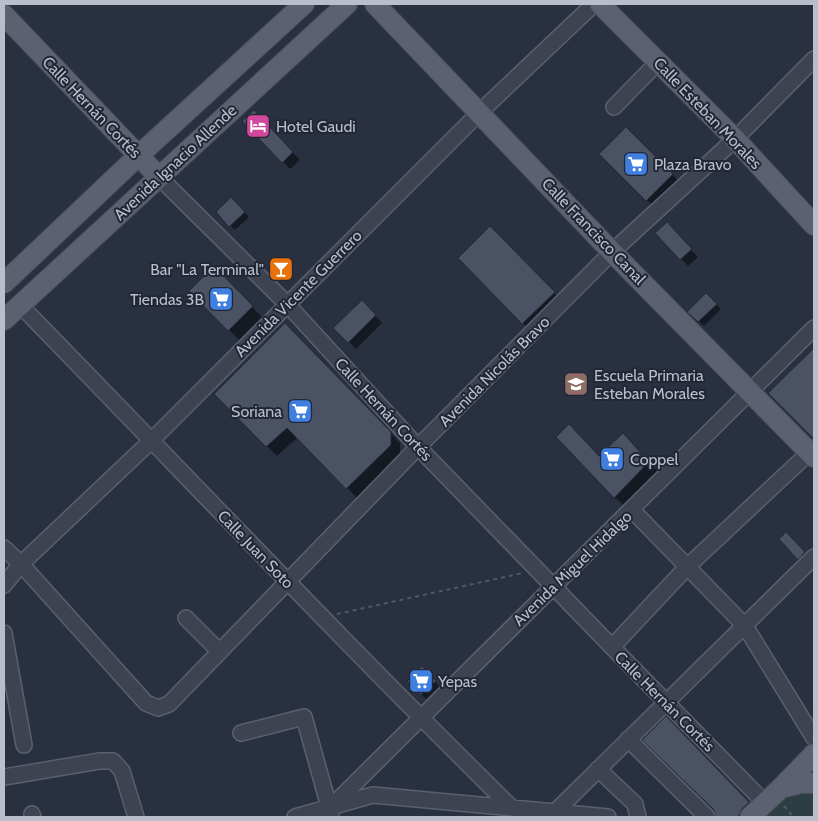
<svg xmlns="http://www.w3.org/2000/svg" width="818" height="821" viewBox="0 0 818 821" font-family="Cabin,sans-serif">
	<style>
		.green { fill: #2c3e42 }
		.shadow { fill: #0007 }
		.building { fill: #4b5264; stroke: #242938 }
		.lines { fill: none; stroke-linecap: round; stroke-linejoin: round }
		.minor-casing { stroke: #5b606e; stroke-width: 18 }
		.major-casing { stroke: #474b5a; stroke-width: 22 }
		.path { stroke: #4b5b60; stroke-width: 2; stroke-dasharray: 4 4; stroke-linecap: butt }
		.minor { stroke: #3d4350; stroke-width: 15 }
		.major { stroke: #5b6170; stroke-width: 20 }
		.labels { text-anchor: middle; stroke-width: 4; stroke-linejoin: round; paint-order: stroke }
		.street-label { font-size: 16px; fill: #babecb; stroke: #222736 }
		.poi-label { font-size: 16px; fill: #babecb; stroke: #222736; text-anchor: start }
	</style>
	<rect width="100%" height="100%" fill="#293040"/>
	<!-- green -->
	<path class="green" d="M814,792V817H764C783,799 787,794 814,792Z"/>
	<!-- shadow -->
	<path class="shadow" d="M254,111L300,160L290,169L244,121Z
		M626,129L682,184L657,210L601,154Z
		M231,199L249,217L235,230L217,212Z
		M667,224L698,257L688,266L657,233Z
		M490,227L564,303L533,333L459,258Z
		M214,268L262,317L239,340L191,291Z
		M706,294L721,309L704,326L689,312Z
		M362,302L382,323L356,349L335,328Z
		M285,324L400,443V455L357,498L298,437L277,456L215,394Z
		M814,350V439L770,393Z
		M633,445L659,473L625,507L615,497L599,457Z
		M786,534L809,558L803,563L781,540Z
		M422,668L439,686L426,699L409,681Z
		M676,728L758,813L753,817H718Z"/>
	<!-- building -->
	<path class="building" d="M254,110L293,152L282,163L242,121Z
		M626,127L673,174L646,201L599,154Z
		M231,197L245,212L229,227L216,212Z
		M667,222L692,249L680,260L655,233Z
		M490,226L555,292L522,324L458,258Z
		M214,266L253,306L228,331L189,291Z
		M706,293L717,304L698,322L687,312Z
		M362,300L376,315L348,343L333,328Z
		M285,323L391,432V445L346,489L287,428L266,447L214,394Z
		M814,348V439L768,393Z
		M569,424L599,456L623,433L649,462L614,498L556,437Z
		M786,532L805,552L798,560L779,539Z
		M422,666L436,681L421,695L407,681Z
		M666,716L749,802L742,809L738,817H716L714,810L642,740Z"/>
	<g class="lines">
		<defs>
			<path id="minor" d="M614,107L658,62
				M159,177L287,304L418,447L612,647L765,803
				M20,305C184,473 345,644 512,808
				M632,510L745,626L814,738
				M4,548L21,564L146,703L158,708L169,704L418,447L612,252L735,139L814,59
				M4,585L21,564L152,440L480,112L594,4
				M186,618L220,652
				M4,633L24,745
				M612,647L687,567L814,448
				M241,733L304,717L331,814
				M628,739L707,817
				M598,769L635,804L638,817
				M4,777L99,761H113L122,771L136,817
				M330,808L814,328
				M555,812L814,557
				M32,814L33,817
				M295,817L373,795L608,817"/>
			<path id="major" d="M375,4L612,252L814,457
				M600,4L735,139L814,225
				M4,15L159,177
				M4,283L138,156L304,4
				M4,320L347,4
				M781,788L801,783H814
				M750,817L781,788L814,754"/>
		</defs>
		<!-- minor casing -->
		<use href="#minor" class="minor-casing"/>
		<!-- major casing -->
		<use href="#major" class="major-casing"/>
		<!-- path -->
		<path class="path" d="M337,614L523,573
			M784,806L791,814L787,817"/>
		<!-- minor -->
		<use href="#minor" class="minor"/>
		<!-- major -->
		<use href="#major" class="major"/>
	</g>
	<!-- icons -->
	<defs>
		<symbol id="hotel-square" viewBox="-11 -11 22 22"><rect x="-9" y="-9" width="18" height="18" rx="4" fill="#d1479c" stroke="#222736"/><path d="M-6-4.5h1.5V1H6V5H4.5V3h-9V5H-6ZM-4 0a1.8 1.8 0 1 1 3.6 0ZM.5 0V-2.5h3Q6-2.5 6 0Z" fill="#fff"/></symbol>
		<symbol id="supermarket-square" viewBox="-11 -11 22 22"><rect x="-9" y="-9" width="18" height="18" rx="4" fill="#3f7fe0" stroke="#222736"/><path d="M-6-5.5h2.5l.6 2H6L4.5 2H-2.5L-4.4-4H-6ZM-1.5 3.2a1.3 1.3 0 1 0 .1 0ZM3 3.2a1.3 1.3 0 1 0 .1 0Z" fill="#fff"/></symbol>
		<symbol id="bar-square" viewBox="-11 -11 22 22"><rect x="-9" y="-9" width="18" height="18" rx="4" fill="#e8710a" stroke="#222736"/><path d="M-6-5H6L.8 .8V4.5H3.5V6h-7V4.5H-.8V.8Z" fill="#fff"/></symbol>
		<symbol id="school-square" viewBox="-11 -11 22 22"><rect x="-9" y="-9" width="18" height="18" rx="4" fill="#8d6e63" stroke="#222736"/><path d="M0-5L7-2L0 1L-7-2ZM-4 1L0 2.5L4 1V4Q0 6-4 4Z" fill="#fff"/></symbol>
	</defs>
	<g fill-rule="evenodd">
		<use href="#hotel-square" x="244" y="112" width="28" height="28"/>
		<use href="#supermarket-square" x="622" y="150" width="28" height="28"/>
		<use href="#bar-square" x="267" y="255" width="28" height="28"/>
		<use href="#supermarket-square" x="207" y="285" width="28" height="28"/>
		<use href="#school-square" x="562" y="370" width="28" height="28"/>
		<use href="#supermarket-square" x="286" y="397" width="28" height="28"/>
		<use href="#supermarket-square" x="598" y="445" width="28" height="28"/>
		<use href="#supermarket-square" x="407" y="667" width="28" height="28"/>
	</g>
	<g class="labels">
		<!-- street labels -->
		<g class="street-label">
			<text transform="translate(92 107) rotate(46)" y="6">Calle Hernán Cortés</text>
			<text transform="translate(708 113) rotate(46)" y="6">Calle Esteban Morales</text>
			<text transform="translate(175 162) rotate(-43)" y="6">Avenida Ignacio Allende</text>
			<text transform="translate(594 231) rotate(46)" y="6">Calle Francisco Canal</text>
			<text transform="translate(298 293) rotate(-45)" y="6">Avenida Vicente Guerrero</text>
			<text transform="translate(494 371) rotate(-45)" y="6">Avenida Nicolás Bravo</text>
			<text transform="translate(384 409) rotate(47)" y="6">Calle Hernán Cortés</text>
			<text transform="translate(256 549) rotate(46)" y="6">Calle Juan Soto</text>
			<text transform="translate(572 568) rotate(-44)" y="6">Avenida Miguel Hidalgo</text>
			<text transform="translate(665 701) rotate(45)" y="6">Calle Hernán Cortés</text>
		</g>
		<!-- poi labels -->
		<g class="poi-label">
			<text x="276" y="132">Hotel Gaudi</text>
			<text x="654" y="170">Plaza Bravo</text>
			<text x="264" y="275" text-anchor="end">Bar "La Terminal"</text>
			<text x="204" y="305" text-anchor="end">Tiendas 3B</text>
			<text x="594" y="381">Escuela Primaria<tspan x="594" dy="18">Esteban Morales</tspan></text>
			<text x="282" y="417" text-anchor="end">Soriana</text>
			<text x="630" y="465">Coppel</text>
			<text x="438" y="687">Yepas</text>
		</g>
	</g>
	<!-- border -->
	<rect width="818" height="821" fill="none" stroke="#babecb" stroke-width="10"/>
</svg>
